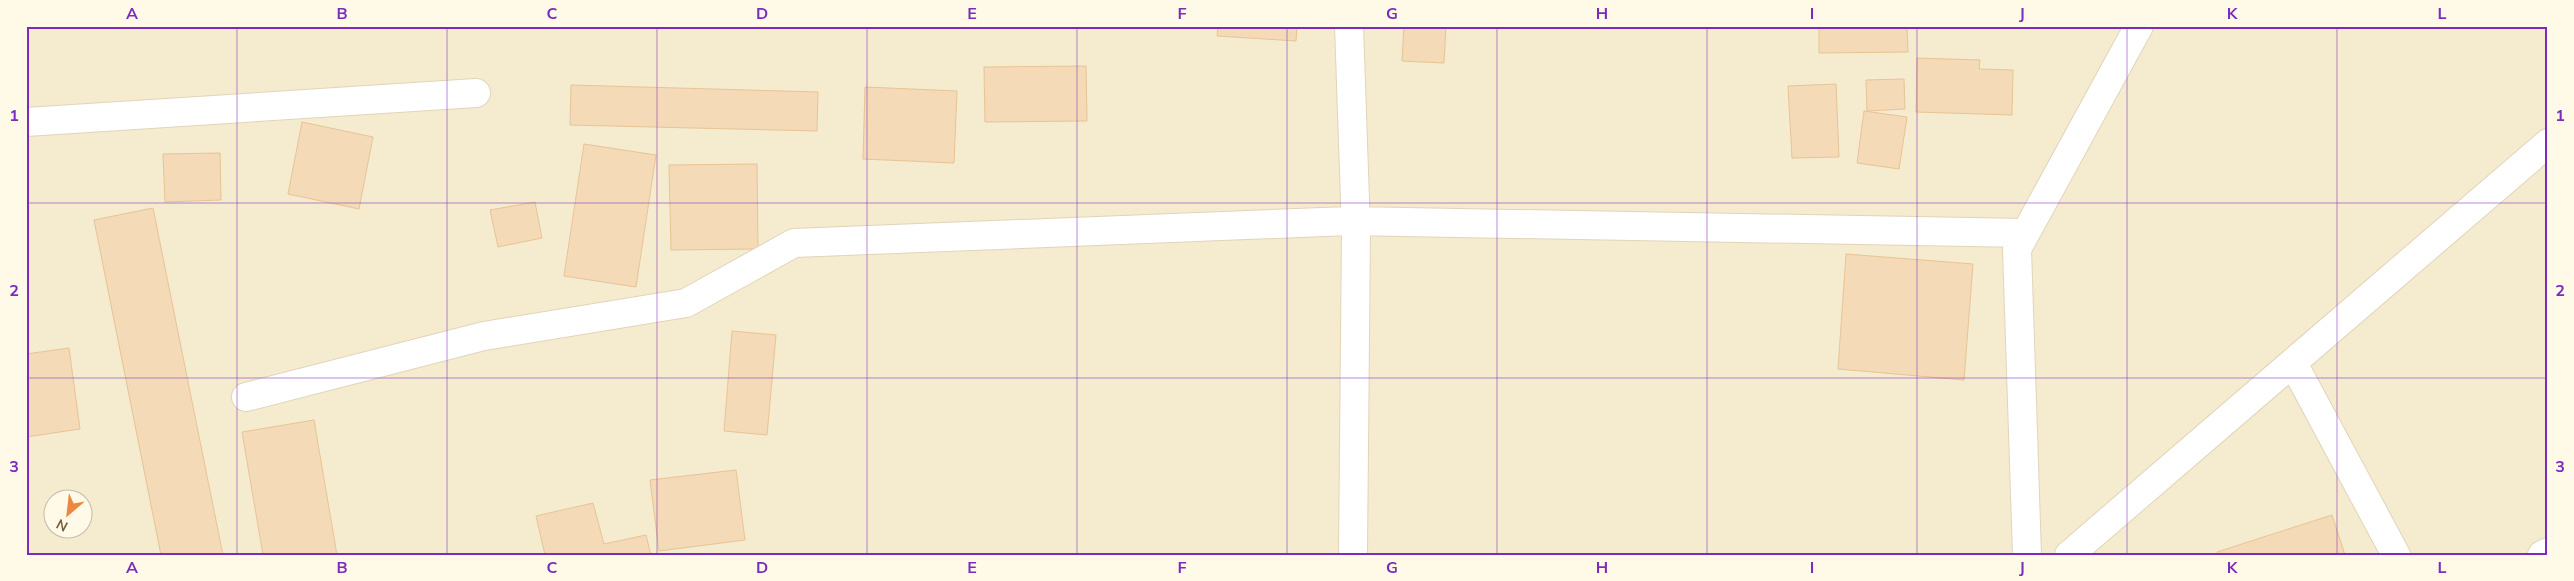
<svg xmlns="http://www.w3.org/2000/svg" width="2574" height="581" viewBox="0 0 2574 581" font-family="Mulish,sans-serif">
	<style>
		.residential { fill: #f5ebce; fill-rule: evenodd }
		.building { fill: #f4dab6; stroke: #e7c496 }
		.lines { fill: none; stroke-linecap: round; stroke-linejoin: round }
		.minor-casing { stroke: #e1d4bb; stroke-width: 30 }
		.minor { stroke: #fff; stroke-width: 28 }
		.grid { fill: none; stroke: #7b2cbf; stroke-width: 1; stroke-opacity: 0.55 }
		.neatline { fill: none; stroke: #7b2cbf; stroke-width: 2 }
		.grid-label { font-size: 16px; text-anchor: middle; font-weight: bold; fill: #7b2cbf }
	</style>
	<rect width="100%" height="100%" fill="#fdf7e0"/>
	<!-- residential -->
	<path class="residential" d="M26,26H2548V555H26ZM52,498H82V528H52Z"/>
	<!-- building -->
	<path class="building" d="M1218,26H1297L1296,41L1217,36Z
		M1404,26H1446L1444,63L1402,61Z
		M1819,26H1907L1908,52L1819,53Z
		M1917,58L1980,60L1979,69L2013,70L2012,115L1916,112Z
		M1086,66L1087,121L985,122L984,67Z
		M1904,79L1905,109L1867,111L1866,80Z
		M1836,84L1839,157L1792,158L1788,86Z
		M571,85L818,92L817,131L570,125Z
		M865,87L957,91L954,163L863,159Z
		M1864,111L1907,117L1899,169L1857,163Z
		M302,122L373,137L359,209L288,194Z
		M584,144L656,155L636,287L564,276Z
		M220,153L221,200L165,202L163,154Z
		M757,164L758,249L671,250L669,165Z
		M535,202L542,238L498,247L490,210Z
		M153,208L223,555H161L94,220Z
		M1846,254L1973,264L1964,380L1838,369Z
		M732,331L776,335L767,435L724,431Z
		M69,348L80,429L26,437V354Z
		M314,420L337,555H263L242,432Z
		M736,470L745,540L659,551L650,480Z
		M593,503L604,544L646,535L651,555H545L536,516Z
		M2332,515L2345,555H2218L2217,552Z"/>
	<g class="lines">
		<defs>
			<path id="minor" d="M1349,26L1356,229L1353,555
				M26,122L476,93
				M2293,363L2396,555
				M246,397L484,336L686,303L794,243L1349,221L2025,233
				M2027,555L2017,249L2139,26
				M2069,555L2548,143
				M2542,555L2548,552"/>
		</defs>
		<!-- minor casing -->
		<use href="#minor" class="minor-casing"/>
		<!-- minor -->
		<use href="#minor" class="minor"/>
	</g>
	<!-- grid -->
	<path class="grid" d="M237,26V555M447,26V555M657,26V555M867,26V555M1077,26V555M1287,26V555M1497,26V555M1707,26V555M1917,26V555M2127,26V555M2337,26V555M26,203H2548M26,378H2548"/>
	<!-- border -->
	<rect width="2574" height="581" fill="none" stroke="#fffae7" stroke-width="55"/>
	<!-- north arrow -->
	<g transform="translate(68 514) rotate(208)"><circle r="24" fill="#fffae7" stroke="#c8bca7"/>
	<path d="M0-4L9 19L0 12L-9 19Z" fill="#ed873e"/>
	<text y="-8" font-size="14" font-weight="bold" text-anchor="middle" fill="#756046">N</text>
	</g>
	<rect x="28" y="28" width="2518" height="526" class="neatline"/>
	<g class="grid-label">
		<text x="132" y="19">A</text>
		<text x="342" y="19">B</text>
		<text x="552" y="19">C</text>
		<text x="762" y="19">D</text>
		<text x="972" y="19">E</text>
		<text x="1182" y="19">F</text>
		<text x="1392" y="19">G</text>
		<text x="1602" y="19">H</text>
		<text x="1812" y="19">I</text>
		<text x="2022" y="19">J</text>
		<text x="2232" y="19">K</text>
		<text x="2442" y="19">L</text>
		<text x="14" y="121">1</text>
		<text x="2560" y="121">1</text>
		<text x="14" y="296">2</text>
		<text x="2560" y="296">2</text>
		<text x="14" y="472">3</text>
		<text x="2560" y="472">3</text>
		<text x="132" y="573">A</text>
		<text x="342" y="573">B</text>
		<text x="552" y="573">C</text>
		<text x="762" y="573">D</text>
		<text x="972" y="573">E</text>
		<text x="1182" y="573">F</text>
		<text x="1392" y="573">G</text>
		<text x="1602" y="573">H</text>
		<text x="1812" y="573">I</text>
		<text x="2022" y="573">J</text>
		<text x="2232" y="573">K</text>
		<text x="2442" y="573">L</text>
	</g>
</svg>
